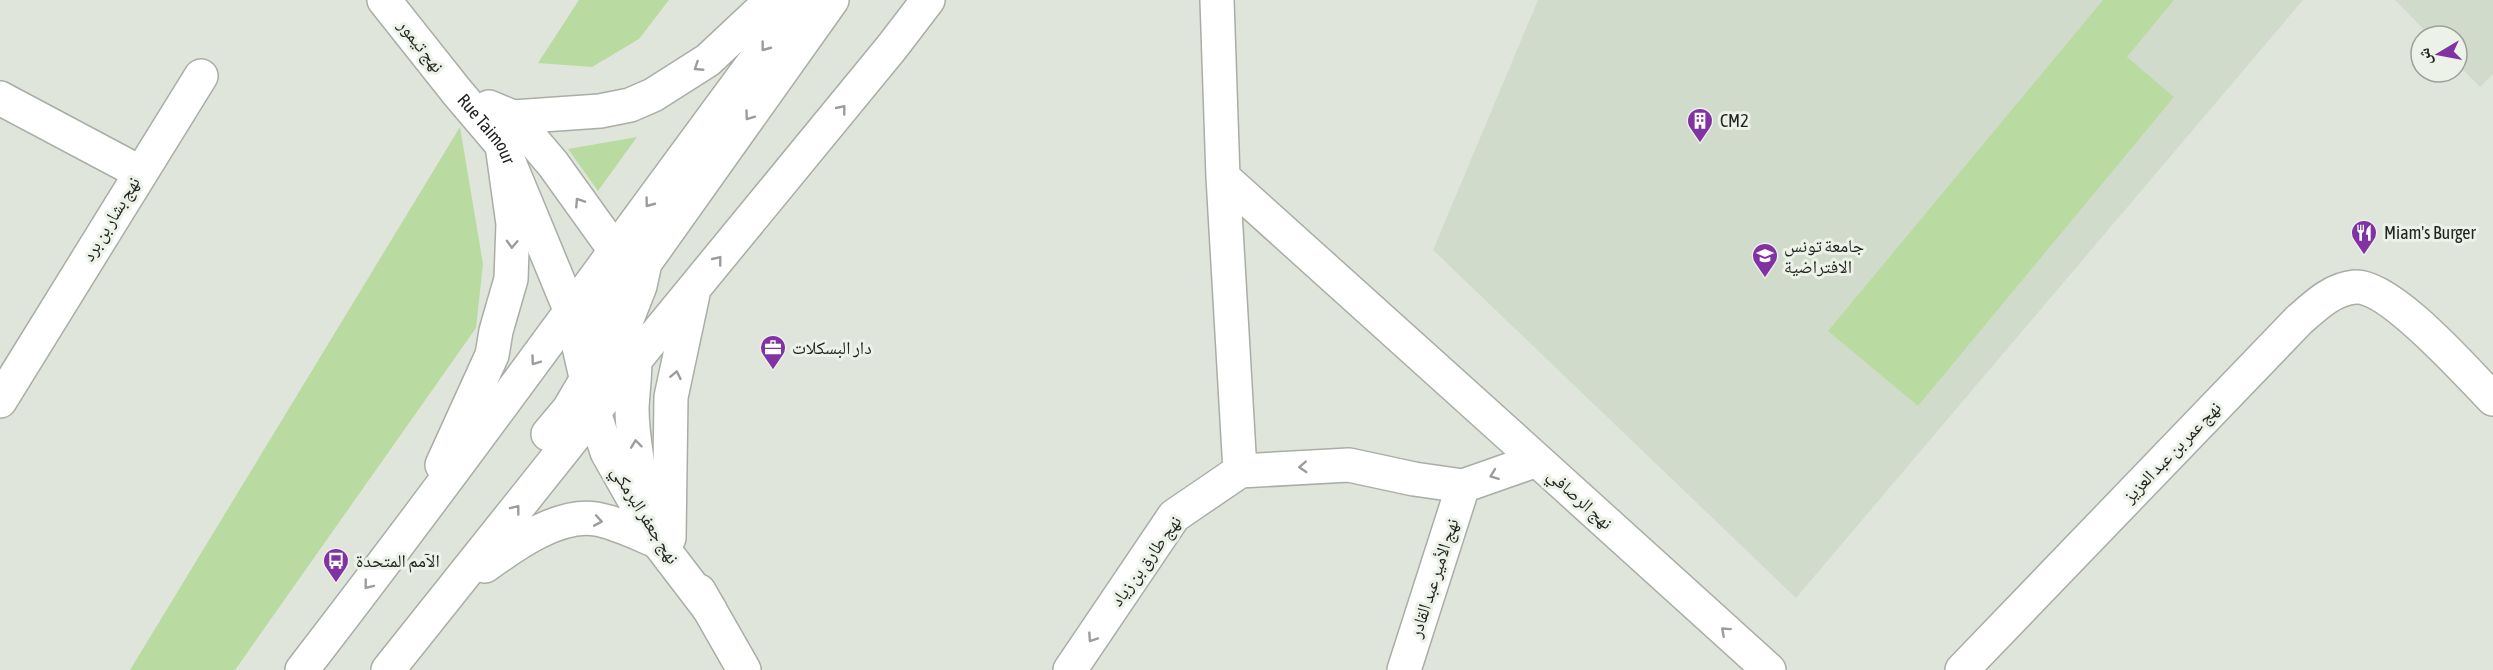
<svg xmlns="http://www.w3.org/2000/svg" width="2493" height="670" viewBox="0 0 2493 670" font-family="'Asap Condensed','Noto Naskh Arabic',sans-serif">
	<style>
		.built { fill: #d1dbcb }
		.green { fill: #b9dba1 }
		.lines { fill: none; stroke-linecap: round; stroke-linejoin: round }
		.minor-casing { stroke: #a8aea5; stroke-width: 36 }
		.tertiary-casing { stroke: #a8aea5; stroke-width: 36 }
		.trunk-casing { stroke: #a8aea5; stroke-width: 36 }
		.minor { stroke: #fff; stroke-width: 33 }
		.tertiary { stroke: #fff; stroke-width: 33 }
		.trunk { stroke: #fff; stroke-width: 33 }
		.oneway { stroke: #9c9c9b }
		.labels { text-anchor: middle; stroke-width: 6; stroke-linejoin: round; paint-order: stroke }
		.street-label { font-size: 18px; fill: #222421; stroke: #ecf2e8 }
		.poi-label { font-size: 18px; fill: #222421; stroke: #ecf2e8; text-anchor: start }
	</style>
	<rect width="100%" height="100%" fill="#dfe5db"/>
	<!-- built -->
	<path class="built" d="M1538,0H2303L1796,598L1433,250Z
		M2395,0H2493V74L2480,87L2457,64V36H2430Z"/>
	<!-- green -->
	<path class="green" d="M579,0H669L639,39L592,67L538,63Z
		M2103,0H2174L2127,57L2174,97L1918,406L1828,331Z
		M460,127L483,264L476,328L235,670H130Z
		M637,137L598,191L568,149Z"/>
	<g class="lines">
		<defs>
			<path id="minor" d="M1217,0L1223,177L1240,471
				M0,98L141,173L0,401
				M141,173L201,76
				M1223,177L1537,460
				M1240,471L1349,465L1414,479L1463,486L1537,460L1769,670
				M1070,670L1174,516L1240,471
				M1404,670L1463,486
				M1962,670L2299,320C2315,306 2332,289 2355,287C2391,285 2467,373 2493,399"/>
			<g id="tertiary">
				<path id="s1" d="M384,0L457,92L502,145L571,312L594,412L607,452L658,542L710,610"/>
				<path d="M489,107L513,117L553,164L614,249L622,277"/>
				<path d="M634,342C637,365 633,386 632,408C632,429 639,487 649,505"/>
				<path d="M699,591L744,670"/>
			</g>
			<path id="trunk" d="M513,117L600,111L630,105L653,95L708,60L772,0
				M604,378L640,286L645,263L832,0
				M548,434L569,409L586,380L611,267
				M442,465L492,355L496,331L511,279L513,224L502,145
				M669,538L671,397L693,294
				M485,566C514,545 558,513 596,519C618,523 637,533 658,542
				M302,670C472,450 634,223 800,0
				M388,670L636,359L892,47L928,0"/>
		</defs>
		<!-- minor casing -->
		<use href="#minor" class="minor-casing"/>
		<!-- tertiary casing -->
		<use href="#tertiary" class="tertiary-casing"/>
		<!-- trunk casing -->
		<use href="#trunk" class="trunk-casing"/>
		<!-- minor -->
		<use href="#minor" class="minor"/>
		<!-- tertiary -->
		<use href="#tertiary" class="tertiary"/>
		<!-- trunk -->
		<use href="#trunk" class="trunk"/>
	</g>
	<!-- one-way arrows -->
	<defs><path id="oneway-chevron" d="M-2-3.5L2.5 0L-2 3.5" fill="none" stroke-width="1.6" stroke-linecap="round" stroke-linejoin="round" transform="scale(1.5)"/></defs>
	<g class="oneway">
		<use href="#oneway-chevron" transform="translate(765 47) rotate(127)"/>
		<use href="#oneway-chevron" transform="translate(698 67) rotate(147)"/>
		<use href="#oneway-chevron" transform="translate(842 109) rotate(-51)"/>
		<use href="#oneway-chevron" transform="translate(749 116) rotate(126)"/>
		<use href="#oneway-chevron" transform="translate(579 202) rotate(-123)"/>
		<use href="#oneway-chevron" transform="translate(649 203) rotate(127)"/>
		<use href="#oneway-chevron" transform="translate(512 244) rotate(92)"/>
		<use href="#oneway-chevron" transform="translate(718 260) rotate(-51)"/>
		<use href="#oneway-chevron" transform="translate(535 361) rotate(126)"/>
		<use href="#oneway-chevron" transform="translate(676 375) rotate(-78)"/>
		<use href="#oneway-chevron" transform="translate(636 444) rotate(-97)"/>
		<use href="#oneway-chevron" transform="translate(1303 467) rotate(177)"/>
		<use href="#oneway-chevron" transform="translate(1494 475) rotate(160)"/>
		<use href="#oneway-chevron" transform="translate(516 509) rotate(-52)"/>
		<use href="#oneway-chevron" transform="translate(598 521) rotate(10)"/>
		<use href="#oneway-chevron" transform="translate(368 585) rotate(128)"/>
		<use href="#oneway-chevron" transform="translate(1725 631) rotate(-138)"/>
		<use href="#oneway-chevron" transform="translate(1092 638) rotate(124)"/>
	</g>
	<!-- icons -->
	<defs>
		<symbol id="building-pin" viewBox="-11 -11 22 30"><path d="M0 17L-7.5 6A9.5 9.5 0 1 1 7.5 6Z" fill="#8133a4" stroke="#ecf2e8"/><path d="M-4-6H4V6H1V3H-1V6H-4ZM-2.5-4.3h1.7v1.8h-1.7ZM.8-4.3h1.7v1.8H.8ZM-2.5-1h1.7V.8h-1.7ZM.8-1h1.7V.8H.8Z" fill="#fff"/></symbol>
		<symbol id="restaurant-pin" viewBox="-11 -11 22 30"><path d="M0 17L-7.5 6A9.5 9.5 0 1 1 7.5 6Z" fill="#8133a4" stroke="#ecf2e8"/><path d="M-5-6h1v4h1v-4h1v4h1v-4h1v5L-1.5 .5V6h-2V.5L-5-1ZM5-6V6H3V1.5H1.5Q1.5-4 5-6Z" fill="#fff"/></symbol>
		<symbol id="university-pin" viewBox="-11 -11 22 30"><path d="M0 17L-7.5 6A9.5 9.5 0 1 1 7.5 6Z" fill="#8133a4" stroke="#ecf2e8"/><path d="M0-5L7-2L0 1L-7-2ZM-4 1L0 2.5L4 1V4Q0 6-4 4Z" fill="#fff"/></symbol>
		<symbol id="office-pin" viewBox="-11 -11 22 30"><path d="M0 17L-7.5 6A9.5 9.5 0 1 1 7.5 6Z" fill="#8133a4" stroke="#ecf2e8"/><path d="M-6-3h4V-5.5h4V-3h4V5H-6ZM-1-4.5V-3h2v-1.5ZM-6 0V1H6V0Z" fill="#fff"/></symbol>
		<symbol id="bus-pin" viewBox="-11 -11 22 30"><path d="M0 17L-7.5 6A9.5 9.5 0 1 1 7.5 6Z" fill="#8133a4" stroke="#ecf2e8"/><path d="M-5-6H5V4H4V6H2V4H-2V6H-4V4H-5ZM-3.5-4V0h7V-4ZM-3.5 1.2v1.5H-2V1.2ZM2 1.2v1.5H3.5V1.2Z" fill="#fff"/></symbol>
	</defs>
	<g fill-rule="evenodd">
		<use href="#building-pin" x="1685" y="106" width="30" height="40"/>
		<use href="#restaurant-pin" x="2349" y="218" width="30" height="40"/>
		<use href="#university-pin" x="1750" y="241" width="30" height="40"/>
		<use href="#office-pin" x="758" y="333" width="30" height="40"/>
		<use href="#bus-pin" x="321" y="546" width="30" height="40"/>
	</g>
	<g class="labels">
		<!-- street labels -->
		<g class="street-label">
			<text transform="translate(421 46) rotate(52)" y="6">نهج تيمور</text>
			<text dy="6" stroke="none"><textPath href="#s1" startOffset="165">Rue Taimour</textPath></text>
			<text transform="translate(111 219) rotate(-59)" y="6">نهج بشار بن برد</text>
			<text transform="translate(2172 452) rotate(-46)" y="6">نهج عمر بن عبد العزيز</text>
			<text transform="translate(1580 499) rotate(42)" y="6">نهج الرصافي</text>
			<text transform="translate(645 515) rotate(58)" y="6">نهج جعفر البرمكي</text>
			<text transform="translate(1146 561) rotate(-54)" y="6">نهج طارق بن زياد</text>
			<text transform="translate(1434 578) rotate(-72)" y="6">نهج الأمير عبد القادر</text>
		</g>
		<!-- poi labels -->
		<g class="poi-label">
			<text x="1720" y="127">CM2</text>
			<text x="2384" y="239">Miam's Burger</text>
			<text x="1784" y="252">جامعة تونس<tspan x="1784" dy="21">الافتراضية</tspan></text>
			<text x="792" y="354">دار البسكلات</text>
			<text x="356" y="567">الآمم المتحدة</text>
		</g>
	</g>
	<!-- north arrow -->
	<g transform="translate(2439 54) rotate(260)"><circle r="28" fill="#ecf2e8" stroke="#9ba098" stroke-width="1.5"/>
	<path d="M0-4.5L10 22L0 15L-10 22Z" fill="#8133a4"/>
	<text y="-9" font-size="16" font-weight="bold" text-anchor="middle" fill="#222421">ش</text>
	</g>
</svg>
